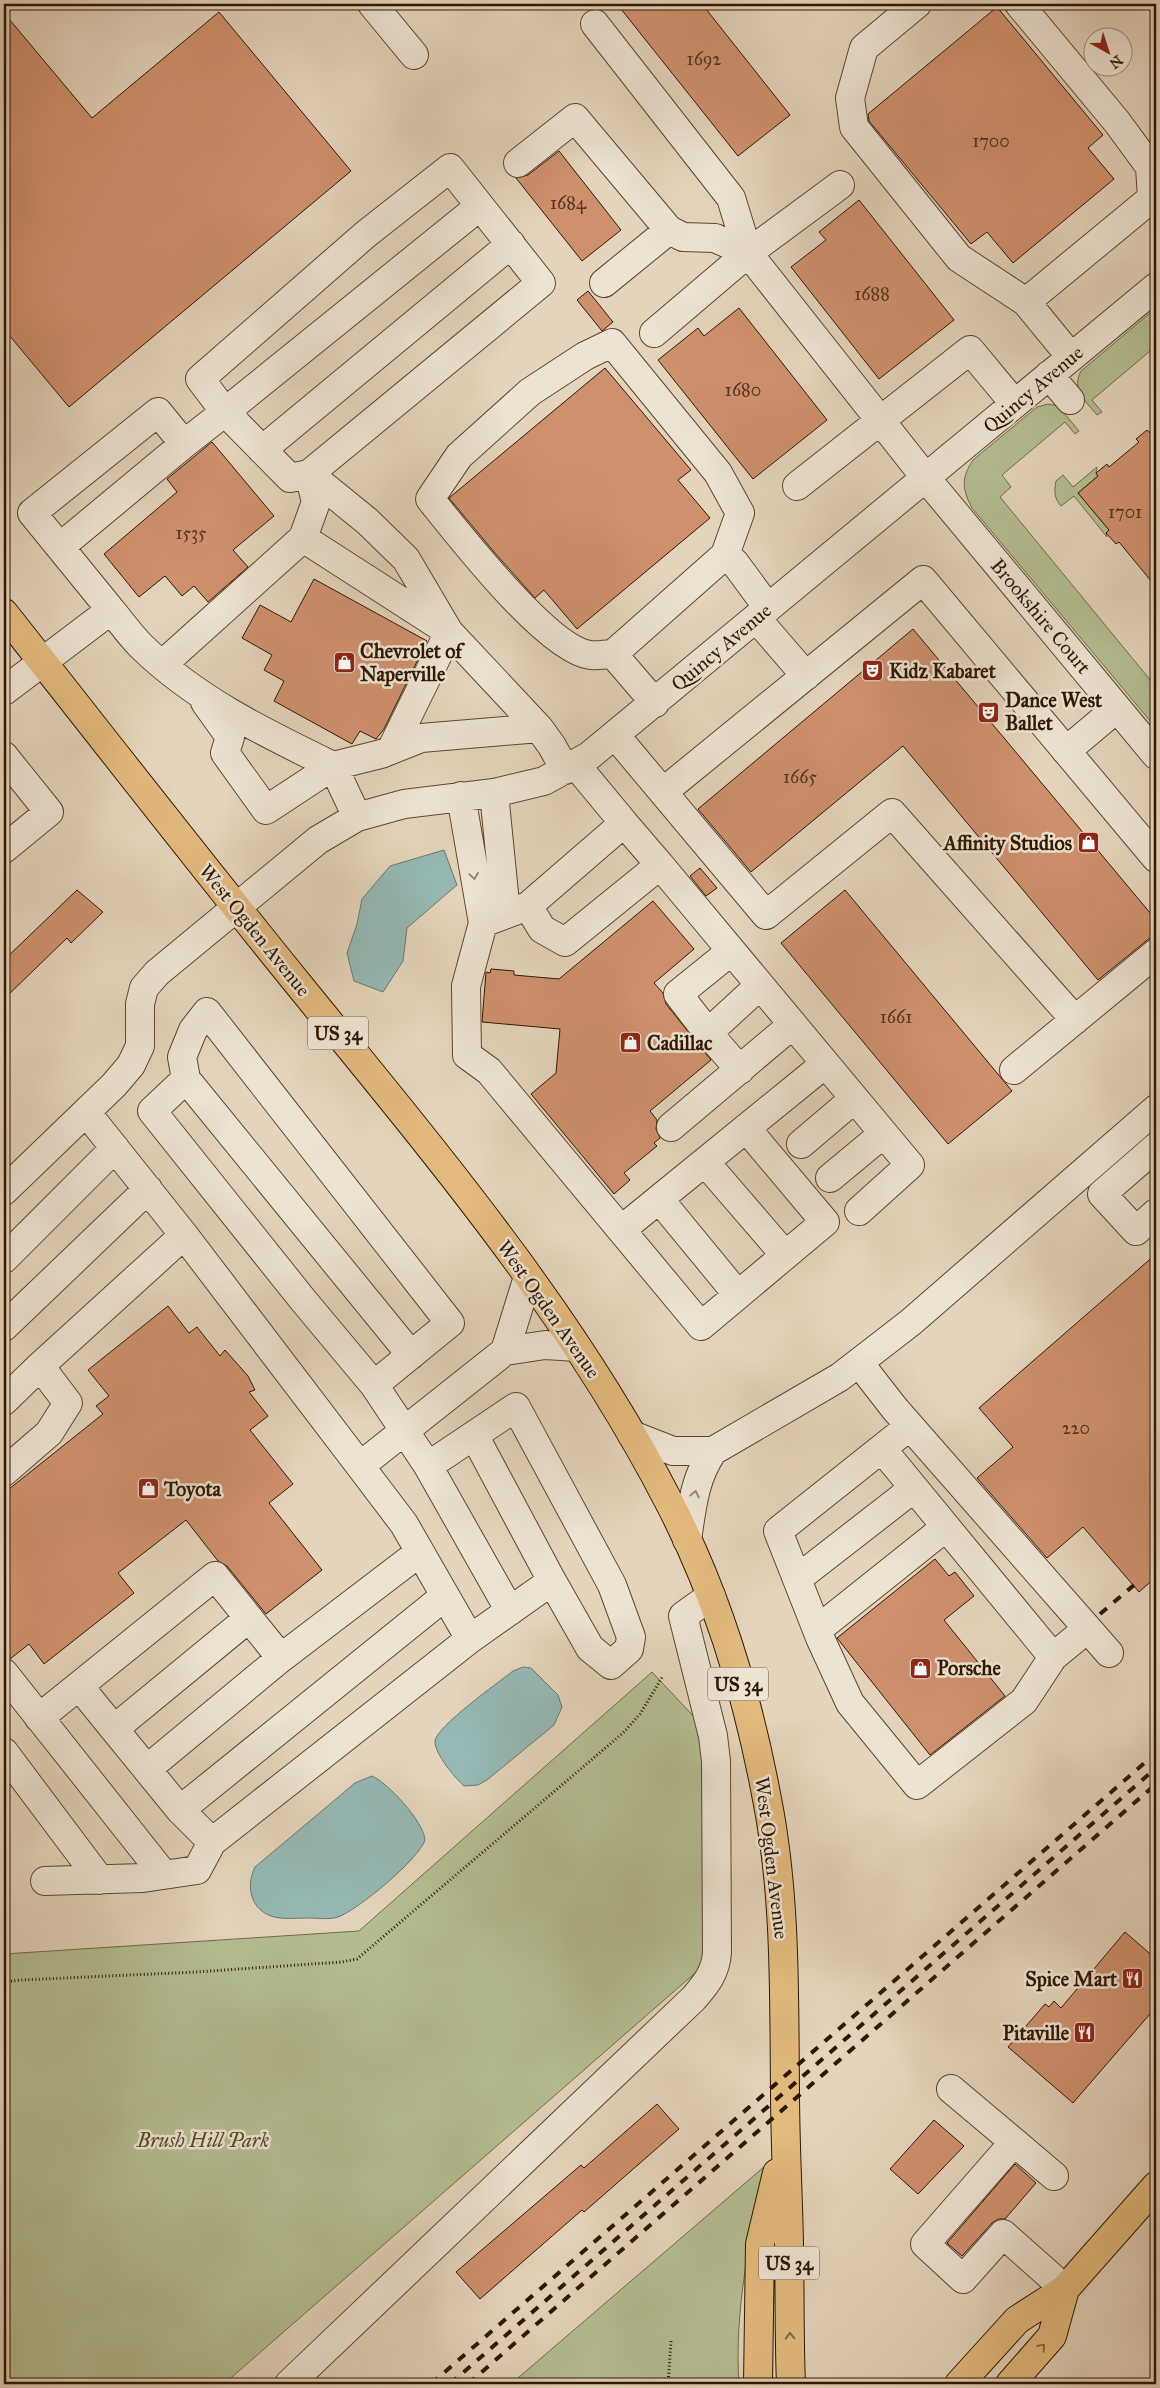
<svg xmlns="http://www.w3.org/2000/svg" width="1160" height="2388" viewBox="0 0 1160 2388" font-family="'IM FELL Great Primer',serif">
	<style>
		.green { fill: #b4bd90; stroke: #726a4a }
		.water { fill: #95b8b4; stroke: #6c786d }
		.building { fill: #cf906e; stroke: #2f1703 }
		.lines { fill: none; stroke-linecap: round; stroke-linejoin: round }
		.minor-casing { stroke: #5c4631; stroke-width: 30 }
		.major-casing { stroke: #2f1703; stroke-width: 30 }
		.path { stroke: #2f1703; stroke-width: 3; stroke-dasharray: 1 2.5; stroke-linecap: butt }
		.minor { stroke: #ede3d3; stroke-width: 28 }
		.major { stroke: #e2ba7e; stroke-width: 28 }
		.rail { stroke: #2f1703; stroke-width: 4; stroke-dasharray: 9 9; stroke-linecap: butt }
		.oneway { stroke: #988775 }
		.oneway2 { stroke: #886840 }
		.labels { text-anchor: middle; stroke-width: 5; stroke-linejoin: round; paint-order: stroke }
		.number-label { font-size: 18px; fill: #57351e }
		.shield { fill: #ede3d3; stroke: #685441; stroke-width: 1 }
		.shield-label { font-size: 19px; font-weight: bold; fill: #2f1703 }
		.street-label { font-size: 20px; fill: #2f1703; stroke: #ede3d3 }
		.poi-label { font-size: 20px; font-weight: bold; fill: #2f1703; stroke: #ede3d3; text-anchor: start }
		.park-label { font-size: 20px; font-style: italic; fill: #57492d; stroke: #ede3d3 }
	</style>
	<rect width="100%" height="100%" fill="#e4d4bb"/>
	<filter id="stains"><feTurbulence type="fractalNoise" baseFrequency=".004" numOctaves="4"/><feColorMatrix values="0 0 0 0 .2 0 0 0 0 .09 0 0 0 0 .02 0 0 0 .5 -.17"/></filter>
	<radialGradient id="worn" r=".72"><stop offset=".6" stop-color="#630" stop-opacity="0"/><stop offset="1" stop-color="#630" stop-opacity=".3"/></radialGradient>
	<!-- green -->
	<path class="green" d="M1156,308V346L1092,400L1102,412L1097,415C1086,402 1071,388 1081,371Z
		M1048,404L1058,406L1079,431L1075,434L1065,422L1002,475L1011,487L1000,497L1156,687V728L972,508C962,489 961,478 973,460L1037,407Z
		M1097,467L1096,473L1098,476L1078,493L1109,530L1106,533L1107,537L1074,496L1061,506C1054,498 1054,491 1056,481L1063,475L1073,487Z
		M652,1672L698,1721L704,1738L710,1960L224,2384H4V1954L359,1931Z
		M765,2166C750,2238 734,2311 739,2384H511Z"/>
	<!-- water -->
	<path class="water" d="M444,850L457,885L407,928L403,961L383,992L354,981L347,953L357,924L362,899L390,866Z
		M523,1667L531,1668L558,1695L562,1707L554,1725L487,1780L478,1785L464,1786C455,1778 434,1753 435,1741C437,1726 498,1683 513,1671Z
		M372,1776C388,1783 424,1822 425,1840C419,1859 358,1910 338,1917C329,1920 317,1918 307,1918C298,1918 289,1919 280,1918C253,1915 244,1890 255,1867L355,1783Z"/>
	<!-- building -->
	<path class="building" d="M617,4H702L790,115L738,156Z
		M997,7L1103,135L1088,148L1114,179L1013,263L987,232L971,244L869,121L868,114Z
		M219,12L351,171L69,407L4,329V13L92,118Z
		M559,151L621,230L582,261L516,178L528,175Z
		M859,200L954,320L879,379L791,267L826,240L819,232Z
		M588,291L613,322L602,331L577,300Z
		M739,308L827,420L753,479L658,360L698,328L704,336Z
		M605,368L691,470L678,480L710,518L577,629L544,590L535,598L494,552L449,498Z
		M1156,428V587L1119,542L1116,544L1106,533L1109,530L1078,493L1098,476L1096,473L1107,464L1109,467L1139,442L1136,439L1147,430L1150,433Z
		M212,442L274,516L233,550L248,567L208,602L194,586L182,596L165,576L139,597L104,554L177,492L167,479Z
		M314,579L427,641L384,729L376,739L360,731L352,744L274,701L284,681L264,670L272,655L242,638L260,605L291,622Z
		M913,629L1156,920V933L1098,980L903,746L751,872L698,809Z
		M700,868L717,888L706,896L690,876Z
		M77,890L103,912L71,943L67,938L4,999V960Z
		M845,890L1012,1091L948,1144L781,943Z
		M653,901L694,949L654,983L663,993L666,1004L711,1060L650,1111L657,1120L656,1129L660,1138L654,1143L657,1146L624,1173L630,1180L614,1194L531,1094L556,1073L560,1029L482,1022L486,972L490,973L491,969L514,971V975L559,979Z
		M1156,1254V1577L1139,1592L1083,1527L1047,1558L977,1478L1013,1447L979,1408Z
		M168,1306L189,1333L197,1327L220,1356L225,1350L248,1376L255,1390L249,1392L268,1416L250,1430L293,1484L269,1503L322,1570L266,1614L227,1566L218,1561L186,1520L118,1573L134,1593L44,1664L29,1644L10,1659L4,1658V1493L103,1414L96,1406L109,1396L88,1370Z
		M935,1559L949,1576L955,1572L974,1596L944,1620L1005,1696L930,1755L837,1638Z
		M1125,1932L1156,1959V2007L1073,2103L1008,2047L1045,2004L1049,2007L1054,2001L1061,2008Z
		M657,2104L679,2129L584,2212L582,2210L480,2299L456,2272L581,2165L584,2168Z
		M934,2120L964,2146L918,2194L890,2169Z
		M1015,2164L1036,2183L1005,2219H998L992,2223L962,2256L947,2243Z"/>
	<g class="lines">
		<defs>
			<path id="minor" d="M372,4L414,55
				M917,4L864,48L850,98L854,127L959,258L1026,302
				M1019,4L1117,122L1150,167L1152,198
				M595,24L731,198L748,253L925,477L1156,755
				M518,163L575,118L669,230L683,237L715,238L748,253
				M604,283L669,230
				M654,333L748,253L840,185
				M1071,357L1026,302L1152,198L1156,204
				M1049,375L1070,400
				M262,450L511,244
				M797,486L970,350L1014,403
				M60,547L184,444
				M111,610L32,513L158,412L184,444L225,412L200,379L366,234L450,168L541,283L309,474L367,521L406,559L449,632L539,728
				M756,618L806,676
				M613,654C606,654 597,656 590,655C547,649 459,535 430,499L459,456L530,392L585,356L612,343L718,473L740,513L725,555
				M163,664L303,538
				M4,691L111,610C121,622 130,635 141,646C195,699 265,733 333,766
				M205,702L230,737L225,753L266,810L333,766
				M655,703L613,654L725,555L735,563L768,608
				M615,735L766,915L892,813L1075,1020
				M391,750L449,632L303,538L316,502L309,474L290,478L225,412L480,206
				M1066,751L1117,708
				M4,756L49,812L4,849
				M663,792L923,580L1156,858
				M494,793L506,913
				M461,796L483,923L466,986L467,1055L489,1071L701,1326L825,1222L746,1128
				M357,817L333,766L381,754L421,738L539,728L552,746L565,770
				M660,865L910,1165L859,1211
				M528,906L542,929L565,942L660,865L624,823
				M483,923L528,906L624,823L576,765
				M708,1033L678,994L730,952
				M740,1070L708,1033L759,986
				M1014,1070L1156,953
				M186,1079L411,1355
				M671,1127L792,1025
				M801,1144L854,1099
				M1156,1147L1102,1194L1136,1231L1156,1213
				M705,1162L785,1255
				M830,1178L883,1134
				M4,1191L114,1085L131,1065L140,1046V1004L144,988L157,973L318,840L357,817L404,804L494,793L544,781L589,756L1156,287
				M659,1199L738,1295
				M621,1230L825,1064
				M184,1235L360,1466
				M4,1259L115,1148
				M4,1327L148,1189
				M505,1351L528,1277
				M860,1364L895,1409L1109,1653
				M374,1385L303,1300L152,1111L186,1079L182,1057L193,1030L207,1012L450,1323L374,1385L428,1466L516,1407L612,1585L631,1637L629,1649L611,1665L590,1648L552,1581L470,1639
				M4,1401L40,1366
				M910,1426L778,1531L821,1640L850,1703L917,1785L1024,1701L1053,1657
				M474,1435L552,1581
				M632,1435L673,1451H713L840,1377L911,1322L1156,1109
				M882,1449L1053,1657L1087,1629
				M428,1466L510,1611
				M4,1472L49,1433L68,1403L40,1366L184,1235L86,1112
				M687,1540C692,1507 694,1479 713,1451
				M797,1579L914,1488
				M817,1630L946,1527
				M4,1673L164,1875
				M79,1686L180,1810
				M39,1718L215,1576L281,1658L420,1552
				M114,1729L249,1618
				M4,1752L100,1880
				M147,1769L281,1658
				M212,1842L180,1810L445,1596
				M45,1881L143,1878L197,1870L212,1842L470,1639L404,1524L360,1466L505,1351L545,1345L577,1347
				M951,2089L1014,2142
				M1054,2176L1014,2142L925,2244L963,2279L1003,2234L1065,2289
				M289,2384L694,1998C706,1984 716,1972 717,1952L716,1761L713,1736L683,1616L711,1596"/>
			<path id="major" d="M4,613C102,737 199,862 299,985C432,1149 572,1313 669,1502C717,1594 748,1697 767,1799C786,1895 784,1994 785,2091C785,2142 788,2192 789,2243C790,2290 789,2337 791,2384
				M758,2384L760,2244L777,2173
				M959,2384L1017,2320L1065,2289L1156,2186
				M1010,2384L1052,2336L1065,2289"/>
		</defs>
		<!-- minor casing -->
		<use href="#minor" class="minor-casing"/>
		<!-- major casing -->
		<use href="#major" class="major-casing"/>
		<!-- path -->
		<path class="path" d="M4,1982L21,1980L196,1972L342,1962L357,1959L623,1733L640,1714L663,1676
			M668,2384L671,2341"/>
		<!-- minor -->
		<use href="#minor" class="minor"/>
		<!-- major -->
		<use href="#major" class="major"/>
		<!-- rail -->
		<path class="rail" d="M1100,1614L1134,1585
			M431,2384L1156,1753
			M450,2384L1156,1768
			M468,2384L1156,1784"/>
	</g>
	<!-- one-way arrows -->
	<defs><path id="oneway-chevron" d="M-2-3.5L2.5 0L-2 3.5" fill="none" stroke-width="1.6" stroke-linecap="round" stroke-linejoin="round" transform="scale(1.25)"/></defs>
	<g class="oneway">
		<use href="#oneway-chevron" transform="translate(474 876) rotate(82)"/>
		<use href="#oneway-chevron" transform="translate(695 1494) rotate(-78)"/>
	</g>
	<g class="oneway2">
		<use href="#oneway-chevron" transform="translate(790 2336) rotate(-91)"/>
		<use href="#oneway-chevron" transform="translate(1042 2347) rotate(-49)"/>
	</g>
	<!-- icons -->
	<defs>
		<symbol id="shop-square" viewBox="-11 -11 22 22"><rect x="-9" y="-9" width="18" height="18" rx="4" fill="#8f2418" stroke="#ede3d3"/><path d="M-5-2.5h2.3a2.7 3.5 0 0 1 5.4 0H5L5.5 6h-11ZM-1.5-2.5h3a1.5 2.3 0 0 0-3 0Z" fill="#fff"/></symbol>
		<symbol id="theatre-square" viewBox="-11 -11 22 22"><rect x="-9" y="-9" width="18" height="18" rx="4" fill="#8f2418" stroke="#ede3d3"/><path d="M-5-5.5Q0-4 5-5.5V0Q5 5 0 6Q-5 5-5 0ZM-3.3-2.5H-1v1.5H-3.3ZM1-2.5H3.3v1.5H1ZM-2.8 1Q0 5.5 2.8 1Z" fill="#fff"/></symbol>
		<symbol id="restaurant-square" viewBox="-11 -11 22 22"><rect x="-9" y="-9" width="18" height="18" rx="4" fill="#8f2418" stroke="#ede3d3"/><path d="M-5-6h1v4h1v-4h1v4h1v-4h1v5L-1.5 .5V6h-2V.5L-5-1ZM5-6V6H3V1.5H1.5Q1.5-4 5-6Z" fill="#fff"/></symbol>
	</defs>
	<g fill-rule="evenodd">
		<use href="#shop-square" x="332" y="650" width="25" height="25"/>
		<use href="#theatre-square" x="860" y="658" width="25" height="25"/>
		<use href="#theatre-square" x="976" y="700" width="25" height="25"/>
		<use href="#shop-square" x="1076" y="830" width="25" height="25"/>
		<use href="#shop-square" x="618" y="1030" width="25" height="25"/>
		<use href="#shop-square" x="136" y="1476" width="25" height="25"/>
		<use href="#shop-square" x="908" y="1656" width="25" height="25"/>
		<use href="#restaurant-square" x="1120" y="1966" width="25" height="25"/>
		<use href="#restaurant-square" x="1072" y="2020" width="25" height="25"/>
	</g>
	<g class="labels">
		<!-- number labels -->
		<g class="number-label">
			<text x="704" y="65">1692</text>
			<text x="991" y="147">1700</text>
			<text x="568" y="209">1684</text>
			<text x="872" y="300">1688</text>
			<text x="743" y="396">1680</text>
			<text x="1125" y="518">1701</text>
			<text x="191" y="539">1535</text>
			<text x="800" y="783">1665</text>
			<text x="896" y="1023">1661</text>
			<text x="1076" y="1434">220</text>
		</g>
		<!-- shield labels -->
		<g class="shield">
			<rect x="308" y="1016.5" width="60" height="33" rx="4"/>
			<rect x="708" y="1667.5" width="60" height="33" rx="4"/>
			<rect x="759" y="2246.5" width="60" height="33" rx="4"/>
		</g>
		<g class="shield-label">
			<text x="338" y="1040">US 34</text>
			<text x="738" y="1691">US 34</text>
			<text x="789" y="2270">US 34</text>
		</g>
		<!-- street labels -->
		<g class="street-label">
			<text transform="translate(1033 389) rotate(-40)" y="7">Quincy Avenue</text>
			<text transform="translate(1041 616) rotate(50)" y="7">Brookshire Court</text>
			<text transform="translate(721 647) rotate(-40)" y="7">Quincy Avenue</text>
			<text transform="translate(255 930) rotate(51)" y="7">West Ogden Avenue</text>
			<text transform="translate(549 1309) rotate(55)" y="7">West Ogden Avenue</text>
			<text transform="translate(772 1858) rotate(83)" y="7">West Ogden Avenue</text>
		</g>
		<!-- poi labels -->
		<g class="poi-label">
			<text x="360" y="658">Chevrolet of<tspan x="360" dy="23">Naperville</tspan></text>
			<text x="889" y="678">Kidz Kabaret</text>
			<text x="1005" y="707">Dance West<tspan x="1005" dy="23">Ballet</tspan></text>
			<text x="1072" y="850" text-anchor="end">Affinity Studios</text>
			<text x="647" y="1050">Cadillac</text>
			<text x="164" y="1496">Toyota</text>
			<text x="937" y="1675">Porsche</text>
			<text x="1117" y="1986" text-anchor="end">Spice Mart</text>
			<text x="1069" y="2040" text-anchor="end">Pitaville</text>
		</g>
		<!-- park labels -->
		<g class="park-label">
			<text x="203" y="2147">Brush Hill Park</text>
		</g>
	</g>
	<!-- margin -->
	<rect width="1160" height="2388" fill="none" stroke="#e4d4bb" stroke-width="20"/>
	<rect x="5" y="5" width="1150" height="2378" fill="none" stroke="#2f1703" stroke-width="2.5"/>
	<rect x="10" y="10" width="1140" height="2368" fill="none" stroke="#2f1703"/>
	<!-- north arrow -->
	<g transform="translate(1108 52) rotate(141)"><circle r="24" fill="#ede3d3" stroke="#a19180"/>
	<path d="M0-4L9 19L0 12L-9 19Z" fill="#8f2418"/>
	<text y="-8" font-size="14" font-weight="bold" text-anchor="middle" fill="#2f1703">N</text>
	</g>
	<rect width="100%" height="100%" filter="url(#stains)"/>
	<rect width="100%" height="100%" fill="url(#worn)"/>
</svg>
